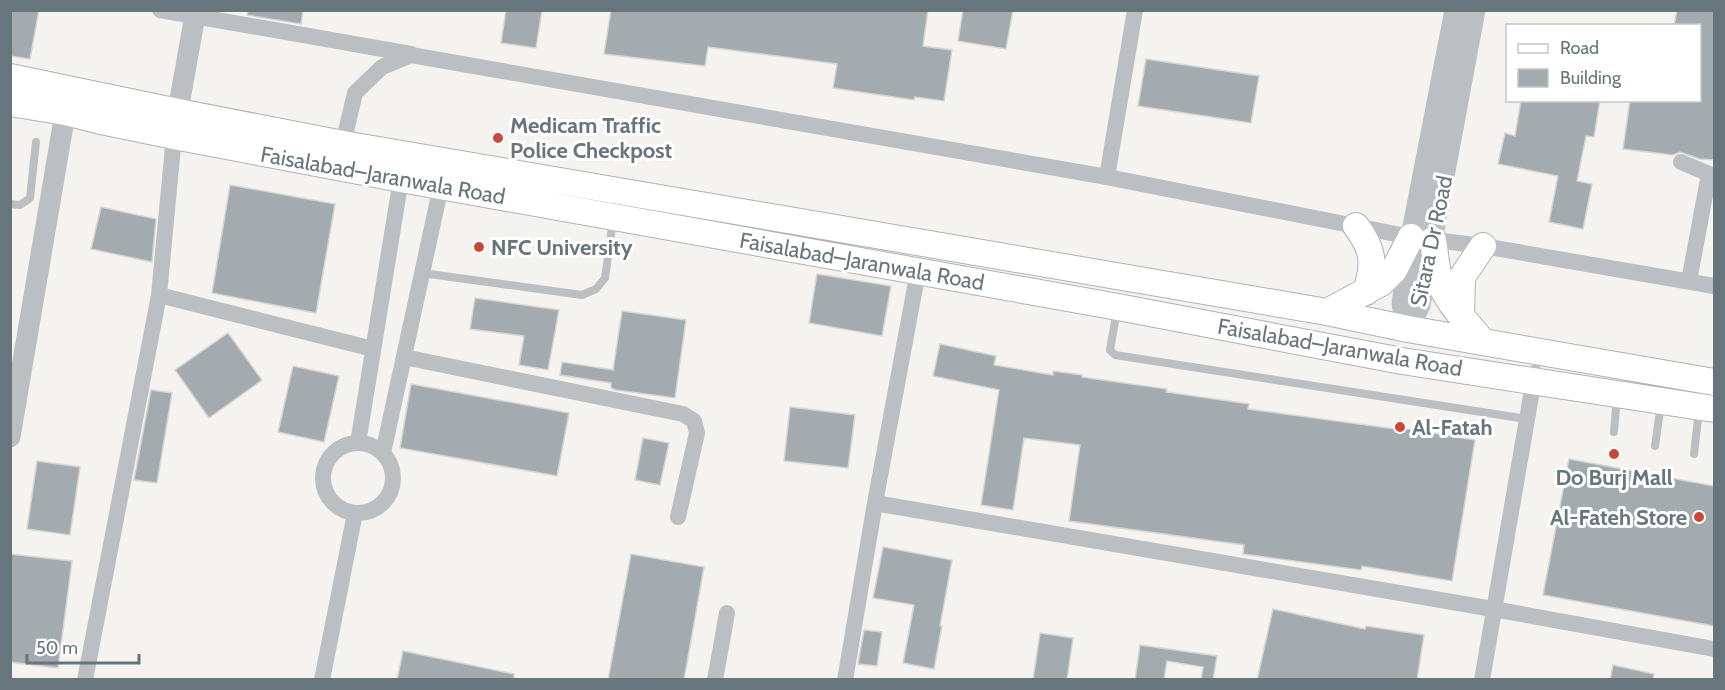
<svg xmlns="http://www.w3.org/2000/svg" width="1725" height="690" viewBox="0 0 1725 690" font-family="Cabin,sans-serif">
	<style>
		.building { fill: #a3abae; stroke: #d5d5d3; stroke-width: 1.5 }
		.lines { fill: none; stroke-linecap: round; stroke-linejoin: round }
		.primary-casing { stroke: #adb2b4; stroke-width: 28 }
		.service { stroke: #bbbfc1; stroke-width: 8 }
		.minor { stroke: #bbbfc1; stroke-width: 16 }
		.tertiary { stroke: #bbbfc1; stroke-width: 21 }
		.primary { stroke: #fff; stroke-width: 26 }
		.poi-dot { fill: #cb4839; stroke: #fff; stroke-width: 2 }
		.labels { text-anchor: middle; stroke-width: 6; stroke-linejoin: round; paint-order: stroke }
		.poi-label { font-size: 22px; font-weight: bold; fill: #67767d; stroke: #fff; text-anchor: start }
		.street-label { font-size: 22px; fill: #67767d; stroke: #fff }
	</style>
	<rect width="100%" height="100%" fill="#f4f3f0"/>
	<!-- building -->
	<path class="building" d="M10,10H39L30,59L10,56Z
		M248,10H303L301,24L247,15Z
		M506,10H542L536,48L501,43Z
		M611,10H928L923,46L952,50L944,101L915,97L914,100L833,88L837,64L708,47L705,66L604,54Z
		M963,10H1013L1006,49L958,41Z
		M1677,10H1714V160L1700,159L1680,152L1673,155L1623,149L1630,100H1700V26H1674Z
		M1146,59L1259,76L1251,123L1138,106Z
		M1521,100H1600L1594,137L1586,136L1577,181L1592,184L1583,229L1549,222L1558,176L1498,164L1505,133L1515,136Z
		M230,185L335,204L316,313L212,293Z
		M101,207L156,219L152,262L91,249Z
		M817,274L891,286L882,336L809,323Z
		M475,298L559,310L548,370L519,365L524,336L470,329Z
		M622,311L686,320L675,398L616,390L611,388V383L560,375L562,362L613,370Z
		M228,333L262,380L209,418L175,370Z
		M940,344L996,356L994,365L1053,375V371L1082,375V377L1167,389L1166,392L1249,404L1248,409L1395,429L1396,427L1475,440L1452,581L1362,566L1361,570L1243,554L1244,545L1069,521L1080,445L1024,438L1013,510L981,505L999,390L933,376Z
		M293,366L339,376L324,442L278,432Z
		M411,384L569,413L557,476L400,448Z
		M151,390L172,393L157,483L134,480Z
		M790,407L855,415L848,468L784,461Z
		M643,438L669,443L660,485L635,480Z
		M1569,459L1714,486V626L1543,595Z
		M37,461L80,467L70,535L27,529Z
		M883,547L952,560L940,626H942L934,669L903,663L914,605L873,598Z
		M10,554L72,561L58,668L10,662Z
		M631,554L704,567L684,680H608Z
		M1273,609L1365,629L1366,626L1424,635L1417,680H1257Z
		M864,630L882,632L877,666L858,664Z
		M1040,633L1073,638L1067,680H1033Z
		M1140,645L1217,656L1213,680H1201L1203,667L1167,661L1164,680H1135Z
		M403,651L514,674V680H397Z
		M1613,665L1654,674L1653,680H1610Z"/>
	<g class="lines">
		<defs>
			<path id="primary" d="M10,77L178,112L343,144L1327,312L1408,329L1714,382
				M10,103L65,112L101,121L174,136L401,179L1118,307L1402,361L1714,409
				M1356,226C1374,250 1375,264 1366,292
				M1433,240C1435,253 1436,266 1439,278C1444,300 1468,323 1482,341
				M1327,312L1381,283L1394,270L1411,237
				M1461,315L1462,277L1483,246"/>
		</defs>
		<!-- primary casing -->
		<use href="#primary" class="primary-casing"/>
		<!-- service -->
		<path class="service" d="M10,204L20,205L30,198L36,142
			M422,273L582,295L596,289L605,278L613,220
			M1117,310L1110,350L1115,355L1527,419
			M1614,432L1617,396
			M1655,446L1661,404
			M1694,454L1699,410"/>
		<!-- minor -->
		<path class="minor" d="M160,10L411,54
			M343,144L355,93L382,67L411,55L1107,177L1411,237L1483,246L1714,286
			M1681,162L1709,174L1689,281
			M1107,177L1135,10
			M159,295L373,349
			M404,357L683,414L694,421L697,433L678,517
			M358,443L401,179
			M323 478a35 35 0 1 1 70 0a35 35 0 1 1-70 0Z
			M383,453L441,186
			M875,503L1493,609L1714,649
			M85,680L159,295L174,136
			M322,680L355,513
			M715,680L727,613
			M845,680L875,503L918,271
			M1482,680L1535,373"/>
		<!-- tertiary -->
		<path class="tertiary" d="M175,127L196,10
			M1408,329L1420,305L1475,10
			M1408,329L1402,304L1411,237L1455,10
			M10,437L68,96"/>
		<!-- primary -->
		<use href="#primary" class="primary"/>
	</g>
	<!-- markers -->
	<g class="poi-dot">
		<circle cx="498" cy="138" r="6"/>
		<circle cx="479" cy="247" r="6"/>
		<circle cx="1400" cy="427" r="6"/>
		<circle cx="1614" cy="454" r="6"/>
		<circle cx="1699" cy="517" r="6"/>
	</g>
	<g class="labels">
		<!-- poi labels -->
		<g class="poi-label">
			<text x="510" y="133">Medicam Traffic<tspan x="510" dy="25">Police Checkpost</tspan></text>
			<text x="491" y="255">NFC University</text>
			<text x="1412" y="435">Al-Fatah</text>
			<text x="1614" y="485" text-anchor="middle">Do Burj Mall</text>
			<text x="1687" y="525" text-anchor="end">Al-Fateh Store</text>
		</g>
		<!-- street labels -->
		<g class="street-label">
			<text transform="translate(383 175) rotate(10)" y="8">Faisalabad–Jaranwala Road</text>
			<text transform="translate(1431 241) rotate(-78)" y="8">Sitara Dr Road</text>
			<text transform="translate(862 261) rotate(10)" y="8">Faisalabad–Jaranwala Road</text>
			<text transform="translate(1340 347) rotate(10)" y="8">Faisalabad–Jaranwala Road</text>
		</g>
	</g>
	<!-- border -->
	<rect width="1725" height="690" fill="none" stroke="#67767d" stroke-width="24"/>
	<!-- legend -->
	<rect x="1506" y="24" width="195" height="78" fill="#ffffff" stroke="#c2c8cb" stroke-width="1.5"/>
	<rect x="1518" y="44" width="30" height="9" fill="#ffffff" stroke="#c2c8cb" stroke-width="1.5"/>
	<text x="1560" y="54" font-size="18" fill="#67767d">Road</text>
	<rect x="1518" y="69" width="30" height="18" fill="#a3abae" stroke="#c2c8cb" stroke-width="1.5"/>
	<text x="1560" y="84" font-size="18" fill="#67767d">Building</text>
	<!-- scale -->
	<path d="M27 654v9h112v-9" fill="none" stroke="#67767d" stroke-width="3"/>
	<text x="36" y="654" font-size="18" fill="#67767d" stroke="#ffffff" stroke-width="4.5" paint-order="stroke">50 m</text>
</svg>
